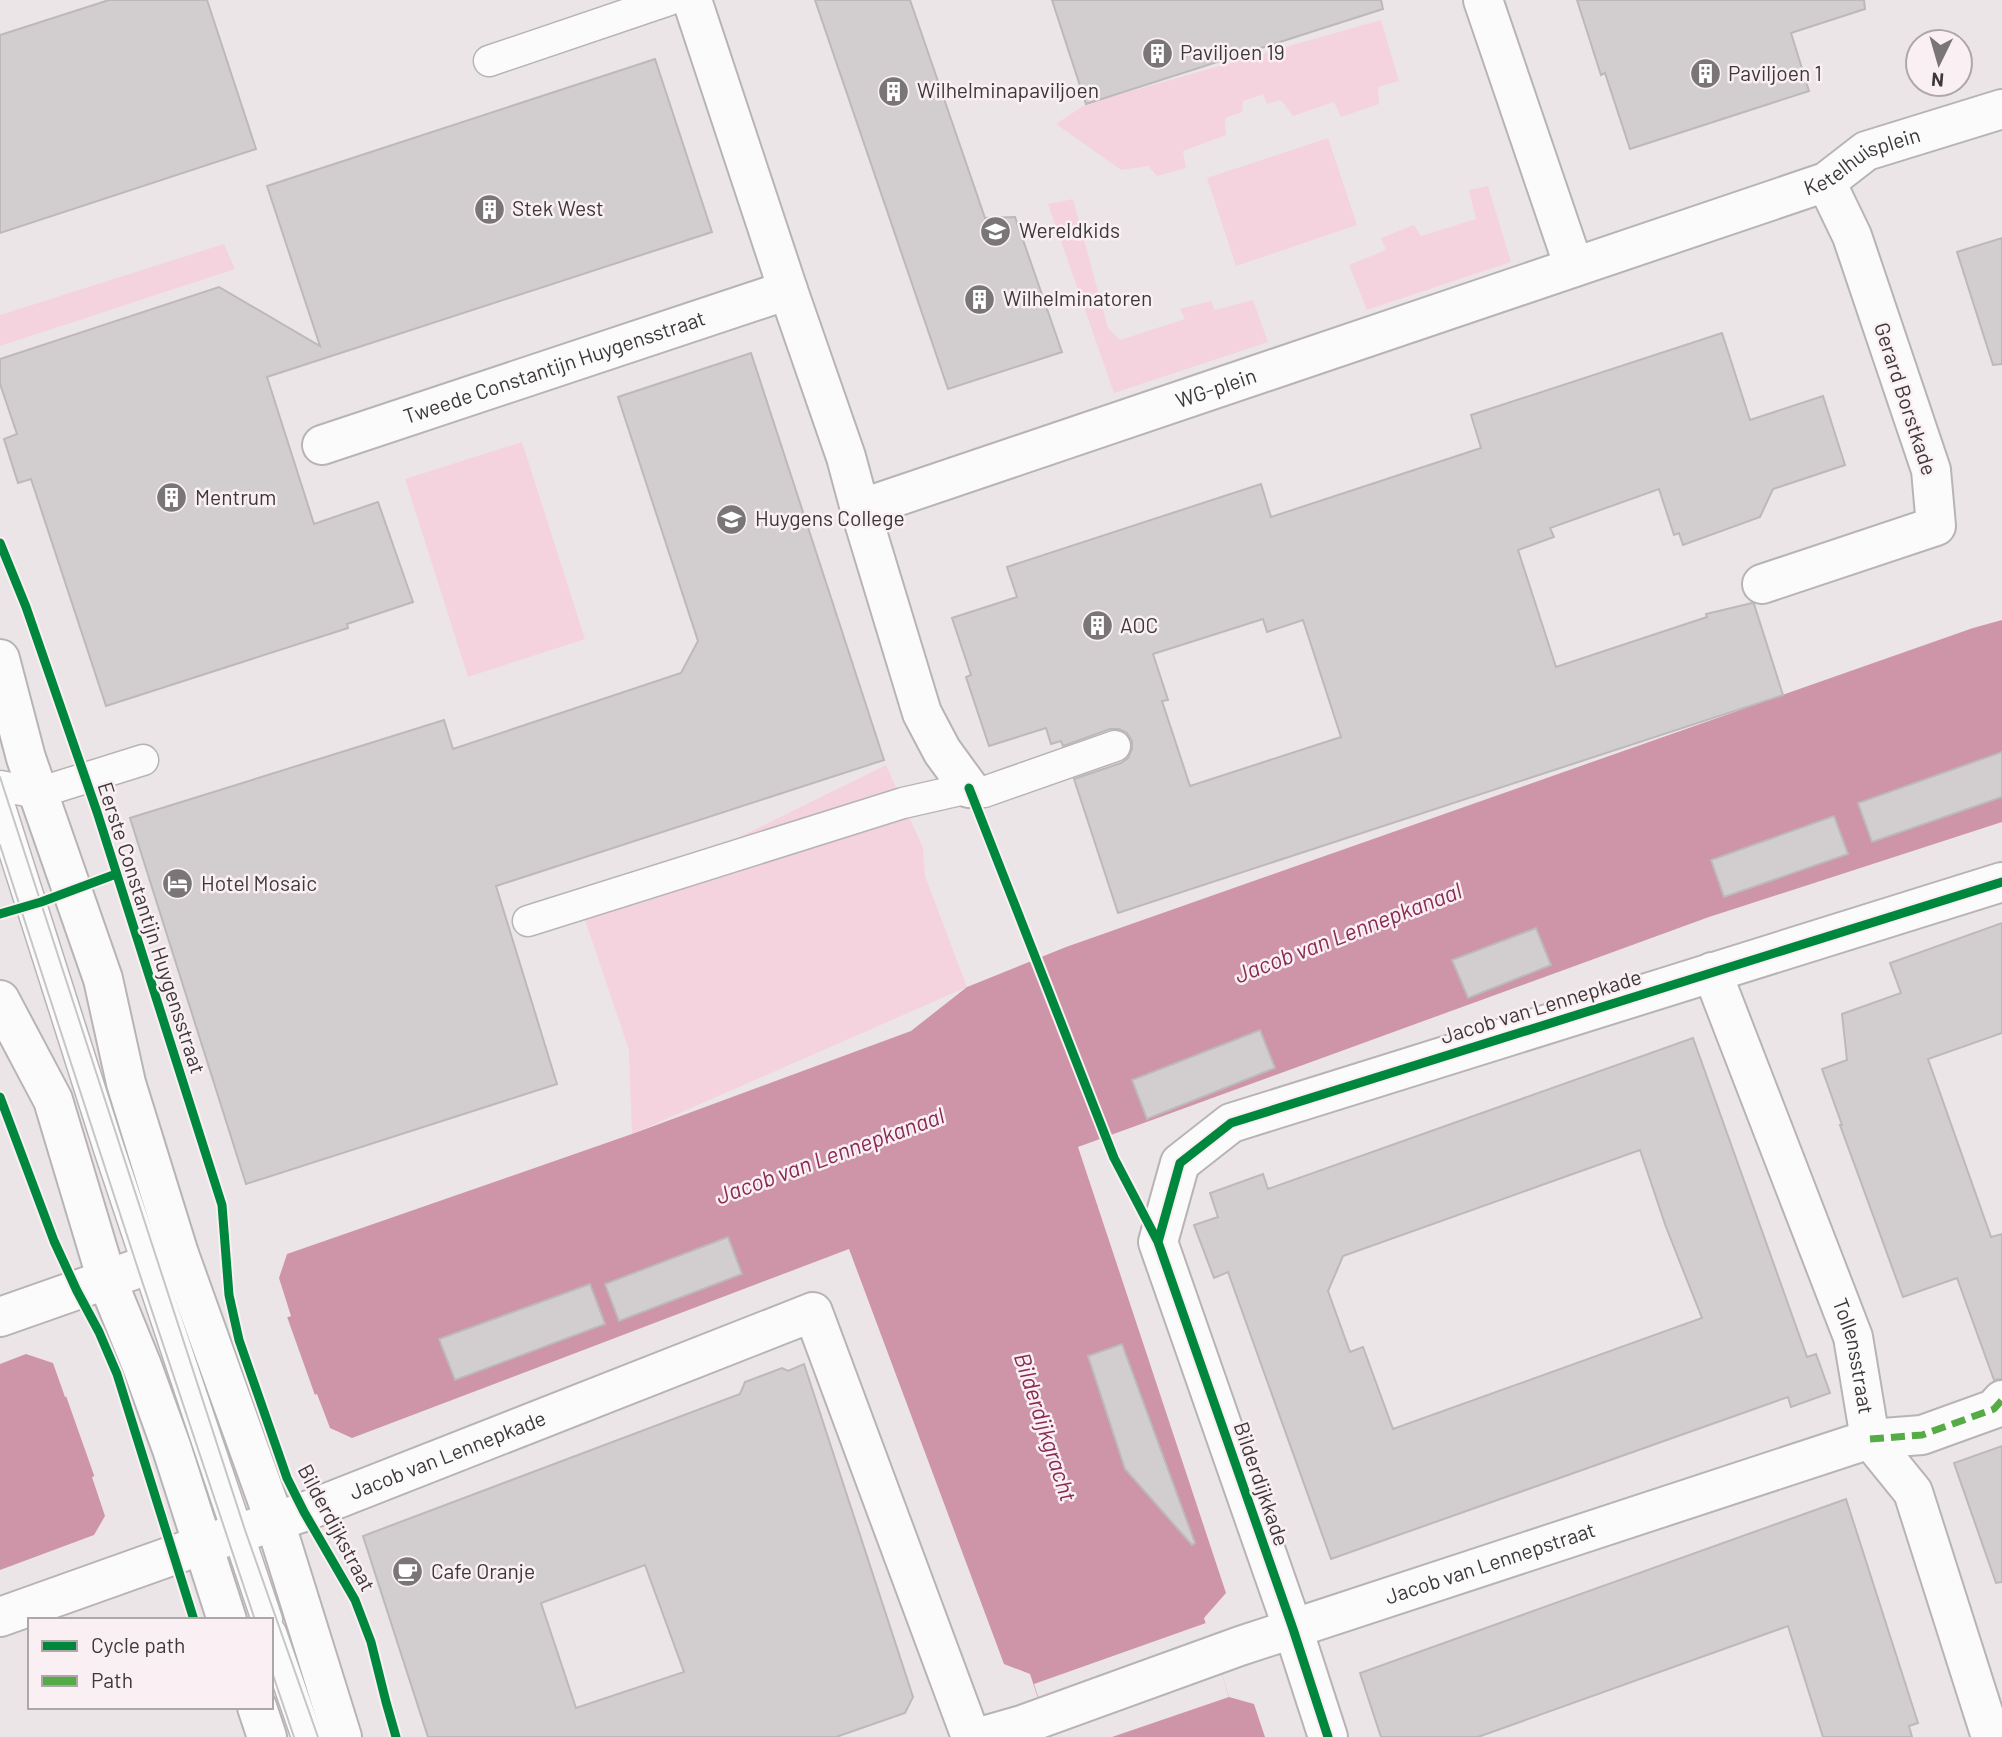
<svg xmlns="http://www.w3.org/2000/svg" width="2002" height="1737" viewBox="0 0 2002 1737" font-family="Barlow,sans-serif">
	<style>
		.green { fill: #f5d3de }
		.water { fill: #ce95a9 }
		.pier { fill: #ebe5e7 }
		.building { fill: #d2cecf; stroke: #bdb8b9; stroke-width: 2; fill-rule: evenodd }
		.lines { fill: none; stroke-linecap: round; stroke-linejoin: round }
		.service-casing { stroke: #b8b4b5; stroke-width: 33 }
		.minor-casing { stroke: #b8b4b5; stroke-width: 42 }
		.tertiary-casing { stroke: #b8b4b5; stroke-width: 42 }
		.service { stroke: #fcfbfb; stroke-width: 30 }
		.minor { stroke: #fcfbfb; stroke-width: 38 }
		.tertiary { stroke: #fcfbfb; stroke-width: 38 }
		.tram { stroke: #c6c6c6; stroke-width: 2 }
		.quiet { stroke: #55ac46; stroke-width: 7; stroke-dasharray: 14 7; stroke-linecap: butt }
		.cycleway-casing { stroke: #faf0f3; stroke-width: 13 }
		.cycleway { stroke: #00873e; stroke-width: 9 }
		.labels { text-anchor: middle; stroke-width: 5; stroke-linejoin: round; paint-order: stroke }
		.poi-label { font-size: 21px; fill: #3d393a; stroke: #faf0f3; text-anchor: start }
		.street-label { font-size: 21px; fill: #3d393a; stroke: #faf0f3 }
		.water-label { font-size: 23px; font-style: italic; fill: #892a54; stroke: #faf0f3 }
	</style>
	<rect width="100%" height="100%" fill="#ebe5e7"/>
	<!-- green -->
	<path class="green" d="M1381,20L1399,81L1378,87L1379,104L1341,117L1334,102L1293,116L1281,100L1267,104L1263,94L1243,101L1242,112L1225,118L1226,135L1183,151L1186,168L1157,176L1148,166L1121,170L1056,124L1086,104Z
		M1328,138L1357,225L1236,266L1207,178Z
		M1488,186L1511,262L1367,310L1349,265L1386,250L1381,238L1414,225L1421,236L1476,219L1469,190Z
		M1073,199L1108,328L1120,340L1185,319L1180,309L1211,301L1215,310L1253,300L1268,342L1114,393L1048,204Z
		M224,244L235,269L0,346V315Z
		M522,442L585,639L468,677L405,479Z
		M886,765L923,848L925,876L967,987L632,1134L629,1050L583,914Z"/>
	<!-- water -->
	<path class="water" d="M2002,620V822L1709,917L1078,1147L1226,1593L1204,1618L1229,1697L1254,1704L1265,1737H1051L1030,1674L1004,1664L849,1249L352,1438L330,1428L317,1394L92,1477L105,1516L94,1535L0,1570V1364L26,1354L53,1363L65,1397L291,1316L279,1278L287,1254L632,1134L911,1031L967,987L1066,947L1973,628Z"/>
	<!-- pier -->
	<path class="pier" d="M286,1314L316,1398L95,1478L65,1393Z
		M1206,1623L1229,1697L1112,1737H1051L1034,1684Z"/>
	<!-- building -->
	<path class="building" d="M109,0H207L256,149L0,233V35Z
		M815,0H910L985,218L1015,217L1062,352L948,389Z
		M1052,0H1381L1383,9L1086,104Z
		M1577,0H1864L1865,9L1791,33L1809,91L1630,149L1605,73L1601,75Z
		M655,59L712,232L267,377L314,524L378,502L413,602L347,624L348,628L106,706L31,479L18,483L4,439L17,434L0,384V359L219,287L320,346L267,186Z
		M2002,238V364L1993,365L1957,252Z
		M1722,333L1750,420L1823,396L1845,465L1773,489L1760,517L1683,545L1679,533L1674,535L1659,489L1550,528L1554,537L1518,550L1556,667L1707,617L1706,614L1752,603L1754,604L1783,695L1118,913L1074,779L1121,763L1128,758L1132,749V741L1127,733L1119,729H1110L1063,746L1061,741L1051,744L1046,728L989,746L966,677L971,675L952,618L1017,597L1007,567L1261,484L1271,517L1481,448L1471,415ZM1263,619L1267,632L1303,620L1341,737L1190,786L1162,701L1168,700L1153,654Z
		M751,353L884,760L496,886L557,1084L246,1184L130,818L444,720L453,749L681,673L698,641L618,397Z
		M2002,752V797L1872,842L1858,803Z
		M1834,816L1848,854L1724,897L1711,860Z
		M2002,923V1033L1928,1059L1991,1237L2002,1234V1379L1994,1380L1957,1278L1903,1297L1840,1125H1842L1822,1069L1847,1060L1842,1014L1901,993L1890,963Z
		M1536,928L1551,965L1468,998L1452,960Z
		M1260,1030L1275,1068L1147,1119L1132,1080Z
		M1693,1038L1807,1357L1816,1354L1830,1393L1791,1407L1788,1397L1331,1559L1228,1272L1214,1278L1194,1225L1218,1217L1210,1193L1263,1174L1268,1189ZM1640,1150L1666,1227L1702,1318L1393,1429L1363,1347L1350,1352L1328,1291L1343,1256Z
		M728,1237L742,1274L619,1321L605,1284Z
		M590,1284L605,1324L455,1380L439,1339Z
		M1122,1344L1195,1543L1192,1545L1125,1469L1088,1356Z
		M804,1364L913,1697L905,1713L836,1737H428L363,1536L740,1394L745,1382L782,1368L788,1371ZM645,1565L684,1672L576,1708L541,1603Z
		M2002,1446V1582L1996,1583L1954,1463Z
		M1846,1499L1918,1723L1909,1726L1912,1737H1823L1788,1626L1478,1737H1381L1360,1673Z"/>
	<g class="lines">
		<defs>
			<path id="service" d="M489,61L669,0
				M0,786L38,793L143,760
				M0,807L109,1149L267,1620
				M528,921L903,803L969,788L984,792L1115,746
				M271,1633L307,1737"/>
			<g id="minor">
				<path d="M692,0L788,290L846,457L860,509L922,713L942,751L969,788"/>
				<path d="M1483,0L1574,267"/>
				<path id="s1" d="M322,445L788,290"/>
				<path id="s2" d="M860,509L1826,182L1866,151L2002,109"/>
				<path d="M1762,584L1936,526L1931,470L1852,236L1826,182"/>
				<path id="s3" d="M1712,972L1853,1337L1870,1439L1913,1492L1991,1737"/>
				<path d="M0,1317L179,1254"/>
				<path id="s4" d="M0,1617L202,1545L304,1512L813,1312L971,1737"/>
				<path id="s5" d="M980,1737L1022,1725L1240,1646L1870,1439L1922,1435L1994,1409L2002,1400"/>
				<path d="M1328,1737L1293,1629L1158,1242L1180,1163L1231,1123L2002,882"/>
			</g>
			<path id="tertiary" d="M0,659L26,758L103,979L126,1083L179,1254L275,1522L342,1737
				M0,1000L53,1100L107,1280L142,1366L172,1449L227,1620
				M257,1707L267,1737"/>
		</defs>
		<!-- service casing -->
		<use href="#service" class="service-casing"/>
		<!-- minor casing -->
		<use href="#minor" class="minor-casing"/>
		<!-- tertiary casing -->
		<use href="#tertiary" class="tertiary-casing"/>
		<!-- service -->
		<use href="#service" class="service"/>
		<!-- minor -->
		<use href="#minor" class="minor"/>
		<!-- tertiary -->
		<use href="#tertiary" class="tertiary"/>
		<!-- tram -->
		<path class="tram" d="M0,777L245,1530L318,1737
			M0,845L138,1269L255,1620
			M271,1669L294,1737"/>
		<!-- quiet -->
		<path class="quiet" d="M1870,1439L1922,1435L1994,1409L2002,1400"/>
		<defs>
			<path id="cycleway" d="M0,543L26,607L97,812L222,1205L229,1295L239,1340L287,1478L304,1512L355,1600L371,1642L386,1702L396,1737
				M969,788L1114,1158L1158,1242L1293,1629L1328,1737
				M0,914L41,902L116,874
				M0,1097L54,1241L77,1291L99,1332L117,1374L194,1620
				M1158,1242L1180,1163L1231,1123L2002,882"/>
		</defs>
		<!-- cycleway casing -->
		<use href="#cycleway" class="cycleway-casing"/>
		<!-- cycleway -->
		<use href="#cycleway" class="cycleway"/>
	</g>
	<!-- icons -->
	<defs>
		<symbol id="building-disc" viewBox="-11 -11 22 22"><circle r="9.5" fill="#7a7577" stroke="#faf0f3"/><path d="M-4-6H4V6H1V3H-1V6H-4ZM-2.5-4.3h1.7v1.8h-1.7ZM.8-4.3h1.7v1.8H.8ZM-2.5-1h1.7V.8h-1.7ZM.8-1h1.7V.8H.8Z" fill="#fff"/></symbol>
		<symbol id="school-disc" viewBox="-11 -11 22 22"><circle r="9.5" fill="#7a7577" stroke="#faf0f3"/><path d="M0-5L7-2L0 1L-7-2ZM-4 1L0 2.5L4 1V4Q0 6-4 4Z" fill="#fff"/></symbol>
		<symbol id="hotel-disc" viewBox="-11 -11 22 22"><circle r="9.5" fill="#7a7577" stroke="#faf0f3"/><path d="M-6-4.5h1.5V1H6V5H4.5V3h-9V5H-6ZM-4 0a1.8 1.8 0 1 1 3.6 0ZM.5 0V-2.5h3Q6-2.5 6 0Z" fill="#fff"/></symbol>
		<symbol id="cafe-disc" viewBox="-11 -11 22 22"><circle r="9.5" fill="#7a7577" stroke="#faf0f3"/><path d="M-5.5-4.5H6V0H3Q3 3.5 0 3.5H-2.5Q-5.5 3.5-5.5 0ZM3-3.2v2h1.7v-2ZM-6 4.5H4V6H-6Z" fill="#fff"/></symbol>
	</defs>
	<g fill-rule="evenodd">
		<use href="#building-disc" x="1140" y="36" width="35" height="35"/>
		<use href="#building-disc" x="1688" y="56" width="35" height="35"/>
		<use href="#building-disc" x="876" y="74" width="35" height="35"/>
		<use href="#building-disc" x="472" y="192" width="35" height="35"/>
		<use href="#school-disc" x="978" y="214" width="35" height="35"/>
		<use href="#building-disc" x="962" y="282" width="35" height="35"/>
		<use href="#building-disc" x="154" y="480" width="35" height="35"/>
		<use href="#school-disc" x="714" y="502" width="35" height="35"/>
		<use href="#building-disc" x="1080" y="608" width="35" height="35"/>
		<use href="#hotel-disc" x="160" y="866" width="35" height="35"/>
		<use href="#cafe-disc" x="390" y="1554" width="35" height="35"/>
	</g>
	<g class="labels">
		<!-- poi labels -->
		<g class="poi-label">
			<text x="1180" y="60">Paviljoen 19</text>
			<text x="1728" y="81">Paviljoen 1</text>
			<text x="917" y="98">Wilhelminapaviljoen</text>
			<text x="512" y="216">Stek West</text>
			<text x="1019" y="238">Wereldkids</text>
			<text x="1003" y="306">Wilhelminatoren</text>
			<text x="195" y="505">Mentrum</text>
			<text x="755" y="526">Huygens College</text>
			<text x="1120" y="633">AOC</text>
			<text x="201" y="891">Hotel Mosaic</text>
			<text x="431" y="1579">Cafe Oranje</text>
		</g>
		<!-- street labels -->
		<g class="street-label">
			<text dy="7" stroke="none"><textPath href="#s2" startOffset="1062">Ketelhuisplein</textPath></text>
			<text dy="7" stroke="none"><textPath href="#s1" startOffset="245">Tweede Constantijn Huygensstraat</textPath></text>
			<text dy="7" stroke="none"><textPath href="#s2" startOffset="376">WG-plein</textPath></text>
			<text transform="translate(1905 399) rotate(72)" y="7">Gerard Borstkade</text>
			<text transform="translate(151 928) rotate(72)" y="7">Eerste Constantijn Huygensstraat</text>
			<text transform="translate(1541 1007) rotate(-17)" y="7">Jacob van Lennepkade</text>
			<text dy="7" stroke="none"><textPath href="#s3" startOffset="410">Tollensstraat</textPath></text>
			<text dy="7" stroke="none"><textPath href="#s4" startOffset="476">Jacob van Lennepkade</textPath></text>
			<text transform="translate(1261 1484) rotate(71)" y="7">Bilderdijkkade</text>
			<text transform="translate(336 1528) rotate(62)" y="7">Bilderdijkstraat</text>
			<text dy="7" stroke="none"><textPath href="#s5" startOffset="539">Jacob van Lennepstraat</textPath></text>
		</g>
		<!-- water labels -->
		<g class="water-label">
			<text transform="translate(1348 933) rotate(-21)" y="8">Jacob van Lennepkanaal</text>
			<text transform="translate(830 1156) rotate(-20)" y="8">Jacob van Lennepkanaal</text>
			<text transform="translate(1045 1427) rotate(72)" y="8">Bilderdijkgracht</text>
		</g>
	</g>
	<!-- legend -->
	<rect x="28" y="1618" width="245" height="91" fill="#faf0f3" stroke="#aea7a9" stroke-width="2"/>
	<rect x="42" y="1641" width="35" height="10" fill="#00873e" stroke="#aea7a9" stroke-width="2"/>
	<text x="91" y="1653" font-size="21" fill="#3d393a">Cycle path</text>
	<rect x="42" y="1676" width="35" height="10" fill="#55ac46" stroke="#aea7a9" stroke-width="2"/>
	<text x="91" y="1688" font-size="21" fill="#3d393a">Path</text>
	<!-- north arrow -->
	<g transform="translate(1939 63) rotate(185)"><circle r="33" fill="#faf0f3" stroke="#aea7a9" stroke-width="2"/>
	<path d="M0-5L12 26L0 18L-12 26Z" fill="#7a7577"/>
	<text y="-10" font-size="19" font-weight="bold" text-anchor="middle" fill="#3d393a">N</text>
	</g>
</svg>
